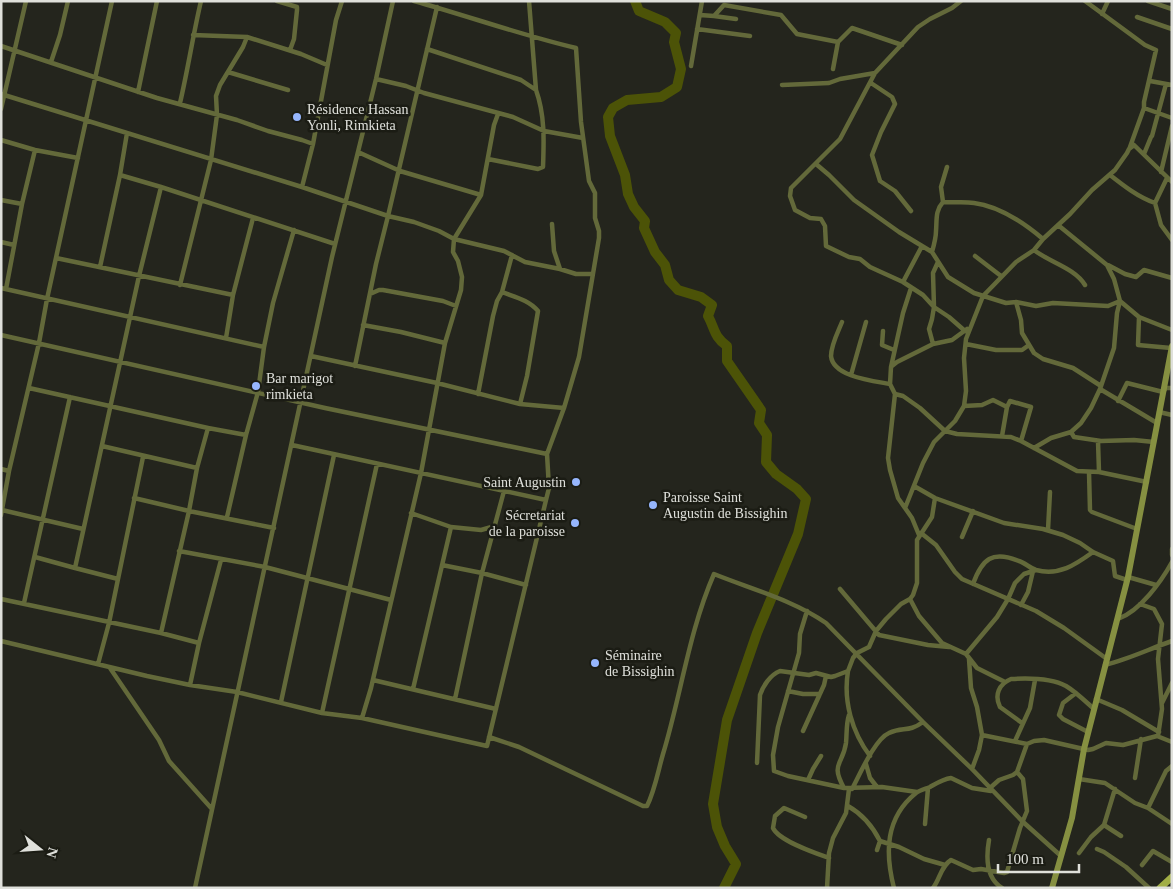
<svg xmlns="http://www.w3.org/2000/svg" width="1173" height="889" viewBox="0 0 1173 889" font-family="Georgia,serif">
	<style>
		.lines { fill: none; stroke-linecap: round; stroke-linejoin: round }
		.river { stroke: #4c5307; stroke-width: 10 }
		.street { stroke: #63693a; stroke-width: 4.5 }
		.secondary { stroke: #869041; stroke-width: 6 }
		.primary { stroke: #a1ae45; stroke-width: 7 }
		.poi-dot { fill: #96b6fd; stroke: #1b1c14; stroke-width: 2 }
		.labels { text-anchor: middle; stroke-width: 5; stroke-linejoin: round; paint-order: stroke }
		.poi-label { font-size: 14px; fill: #dfe0db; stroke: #1b1c14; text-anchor: start }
	</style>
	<rect width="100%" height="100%" fill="#24251d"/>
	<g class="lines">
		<!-- river -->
		<path class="river" d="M635,1L639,11L665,22L676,33L674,42L681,69L677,87L661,97L627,100L613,108L608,117L610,136L625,175L628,194L634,207L645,221L644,228L655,252L665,265L669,280L678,290L701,297L712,305L708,316C715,329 714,337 727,346V361L761,410L759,423L767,435L766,462L776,474L797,489L806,499L798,534L757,633L727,720L713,804L717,827L725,846L736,864L724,888"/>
		<!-- street -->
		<path class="street" d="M277,1L297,7V10L294,39L290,50
			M529,1L536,90
			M961,1L952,8L930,19L918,27L875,73L840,139L791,188L790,196L795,210L810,218L821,219L825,226L826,246L849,257L860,259L870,267L903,282L923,295L934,307L949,317L965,331
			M1085,1L1145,45L1156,50L1144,102V108L1130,147
			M1148,1L1172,9
			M437,7L388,216L414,222L439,231L454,239L504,251L525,262L560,269L576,274H592
			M1102,14L1108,1
			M700,15L714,16L724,5L781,15L797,34L838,42
			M714,16L736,19
			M1137,17L1172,29
			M697,29L750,36
			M193,35L247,37L301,54L327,65
			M1,46L157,98L237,120L268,131L302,140L313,144
			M427,49L521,80L536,90C545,115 544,141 543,167L538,169L488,159
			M51,62L60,35L68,1
			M691,66L702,1
			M833,69L838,42L852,28L902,45
			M228,72L288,90
			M376,79L406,86L424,93L513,117L544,131L583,138
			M1150,81L1172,85
			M871,83L892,97L895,104L881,132L872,155L880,181L895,191L911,211
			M782,85L829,83L840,79L875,73
			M138,92L157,1
			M1,94L302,187L388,216L376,264L355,366
			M180,103C188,69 193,35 201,1
			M1144,108L1172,118
			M1,109L26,1
			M1152,136L1166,84
			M1,140L35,150L78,158
			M1134,145L1172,182
			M358,152L400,171L481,195
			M1144,154L1151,137
			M816,164L829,175L854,200L899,232L932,252L948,277L974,293L1006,303L1016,302L1036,306L1053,303L1108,306L1120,301
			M1161,172L1172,126
			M120,175L161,187L335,244
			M1110,175C1124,186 1138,197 1155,203
			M1167,178L1155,203L1161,225L1172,240
			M302,187L313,144L336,20L342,1
			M1,200L22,204
			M943,202L941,187L947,167
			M552,224L554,251L560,269
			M1,242L14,245
			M1034,250C1049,262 1075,268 1085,285
			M932,252C934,245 936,238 936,231C937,220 935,211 943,202C953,202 964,202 974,203C999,206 1024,223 1043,239
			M975,256L1001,276
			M56,258L233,295
			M1108,265L1125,274L1136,277L1144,270L1172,278
			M100,267L120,175L127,133
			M903,282L922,246
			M180,285L211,160L217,115L216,96L220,85L243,47L247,37
			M1,288L264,347
			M911,288L903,313L891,367L890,384L895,394L888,458L890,470L898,498L912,518L919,535
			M6,289L22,204L35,150
			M502,292C515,297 529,300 538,311L527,376L520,404
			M370,294L379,290H383L443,301L456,306
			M1120,301L1139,317L1172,330
			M1016,302L1021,320L1022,333L1034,353L1043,359L1073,368L1101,386
			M1139,317L1138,345L1171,348
			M842,322C838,332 831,345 831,356C833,377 874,381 890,384
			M363,325L401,332L445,343
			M883,331L882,345L894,350
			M1,335L325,408L547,454
			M226,338L233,295L253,218
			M933,344L929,329L932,319L934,307L933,273L938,262
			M966,344L996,350H1022L1029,345
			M311,356L437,383L520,404L564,408
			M892,366L897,362L933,344L952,340L967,329
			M851,375L866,322
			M29,388L208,428L246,435L258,392L264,347L273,303L294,230
			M1100,389L1157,423
			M478,394L493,316L497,301L502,292L512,255
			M895,394L903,396L920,408L945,431L957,434L1011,437L1021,441L1077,471L1099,472L1147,482
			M1118,401L1127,383L1163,392L1166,388H1172
			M964,406L982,405L993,400L1007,407L1002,436
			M1007,407L1010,401L1031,407L1021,441
			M1159,412L1172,415
			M208,428L197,468L189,511L274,528
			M1071,432L1074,437L1101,441L1134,440L1154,442
			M1098,441L1099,472
			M292,445L546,500
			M102,446L197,468
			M1034,448L1051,438L1071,432L1081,423L1091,408L1100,389L1114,348L1117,313L1120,301L1114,279L1107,265L1058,225
			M1,469L9,471
			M1089,472L1090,510L1092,512L1137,529
			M914,486L935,498L1004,523L1043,529L1063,535L1080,543L1093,552L1113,561L1115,576L1127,580
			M134,498L189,511L161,633
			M905,508L923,463L934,442L955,421L964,406L966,391L964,358L966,339L983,296L1016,262L1034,250L1043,239L1070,214L1092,190L1115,170L1127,153L1129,149L1133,146
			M2,510L83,529
			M411,513L451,527L413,689
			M1,515L9,471L39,343L47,299L112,1
			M227,517L246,435
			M451,527L481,530L495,526
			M1048,530L1050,492
			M921,533L936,545L955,572L962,579L1036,611L1064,628L1107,659
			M962,537L973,511
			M1172,549V555
			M179,551L265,567L391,600
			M35,557L75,568
			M442,565L482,573L526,585
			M1128,577L1156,585
			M118,579L75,568L139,276L161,187
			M973,584C982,559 992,550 1019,561C1025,563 1030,568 1036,570C1059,576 1075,565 1093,552
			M840,589L879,635L928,645L949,647
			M1,599L161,633L199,643
			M910,599L919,616L942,643L966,654L977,668L1005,682
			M24,603L70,397
			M1140,604L1154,609L1162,624L1158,659L1162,709L1158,736
			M1021,605L1028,592L1033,571L1036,570
			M807,611L800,634L799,653L778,727L773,755L774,771L788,776L844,788L882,787L917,792
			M1118,619C1140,611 1161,582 1172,562
			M1,641L147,676L190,685L237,692L322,713L362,718L487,746L546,500L549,488L547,454L564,408L579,357L599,238V231L595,218V193L589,181L581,122L576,48C521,35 468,16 414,1
			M966,654L997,617L1008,599L1015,583L1024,574L1033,571
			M969,659L971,688L977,707L982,735L979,750L972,769
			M98,664L109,623L143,457
			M1105,665C1129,659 1149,649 1172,641
			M110,668L159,740L169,761L212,809
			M848,671C843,701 852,732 870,756
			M373,680L496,709
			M190,685L199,643L221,560
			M788,691L803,694H820
			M1076,693L1063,703L1059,715L1063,719L1088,732
			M455,699L482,573L504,491
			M1096,699L1122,710L1159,732
			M281,702L334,455
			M1162,703L1172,683
			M322,713L377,464
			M362,718L371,688L421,473L445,343L461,290L462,277L458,261L453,252L454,239L481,195L494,125L498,114
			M1022,723L1000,707C994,695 999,684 1011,679C1027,678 1051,678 1066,686C1076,692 1085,701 1094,709
			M803,731L824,685L826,676
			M982,735L1027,744L1034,741L1044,740L1088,750L1093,749L1106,743L1123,745L1157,736L1172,742
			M489,737L519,747L643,806H647C655,790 658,771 663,754C681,695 689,631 714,574C751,589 793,600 826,623L923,722L972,769L1022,821L1061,856
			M1015,741L1030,708L1035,680
			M757,763L760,695C763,686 770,675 780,671L809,675L816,673L831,677L835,676L848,671L853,658L857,653L869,647L876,631L886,619L901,604L910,599L913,595L917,583V540L932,517L935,498
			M866,764L870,778L877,787
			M1135,778L1141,739
			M1079,779L1105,783L1135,803L1148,808L1172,824
			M808,780L813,769L821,756
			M844,788C830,763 843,765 846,743C847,733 846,724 849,715
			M990,788L999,780L1013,775L1017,772L1027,744
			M852,789C860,774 875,739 889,733C903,726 908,733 923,722
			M848,806C862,814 873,827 880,841L899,847L924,859L945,865
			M1148,808L1166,771L1172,766
			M805,817L784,808L775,816L773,828C779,841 815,853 829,858
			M925,824L928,788
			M1104,825L1121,836
			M989,840C986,857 986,878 1002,888
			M1097,849L1104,852L1126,867L1149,888
			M877,850L880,841
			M1079,853L1091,837L1104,825L1115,789
			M1142,865L1153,851L1172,862
			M195,888L332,257L376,79L393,1
			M827,888L829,853L833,838L846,813L849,789
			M894,888C885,853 885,818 916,793C920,790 925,789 930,787C937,783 943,779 951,778L972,788L991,791
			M933,888C940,879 941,866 951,860L973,870L981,869L1004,873L1007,872L1020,828L1027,811L1023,779L1017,772"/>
		<!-- secondary -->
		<path class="secondary" d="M1052,888L1072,818L1084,749L1128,577L1172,346"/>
		<!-- primary -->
		<path class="primary" d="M1160,888L1172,877"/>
	</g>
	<!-- markers -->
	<g class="poi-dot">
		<circle cx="297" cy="117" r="5"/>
		<circle cx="256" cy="386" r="5"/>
		<circle cx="576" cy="482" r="5"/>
		<circle cx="653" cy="505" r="5"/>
		<circle cx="575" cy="523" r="5"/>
		<circle cx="595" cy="663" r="5"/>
	</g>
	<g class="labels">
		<!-- poi labels -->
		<g class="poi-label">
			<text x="307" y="114">Résidence Hassan<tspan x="307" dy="16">Yonli, Rimkieta</tspan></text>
			<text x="266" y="383">Bar marigot<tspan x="266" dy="16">rimkieta</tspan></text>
			<text x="566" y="487" text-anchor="end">Saint Augustin</text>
			<text x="663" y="502">Paroisse Saint<tspan x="663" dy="16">Augustin de Bissighin</tspan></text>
			<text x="565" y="520" text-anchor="end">Sécretariat<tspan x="565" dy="16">de la paroisse</tspan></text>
			<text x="605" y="660">Séminaire<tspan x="605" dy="16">de Bissighin</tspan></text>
		</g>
	</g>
	<!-- border -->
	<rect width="1173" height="889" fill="none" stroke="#dfe0db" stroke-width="5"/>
	<!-- north arrow -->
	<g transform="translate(40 849) rotate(107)" stroke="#1b1c14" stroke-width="4" paint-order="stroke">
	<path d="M0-4L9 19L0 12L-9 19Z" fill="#dfe0db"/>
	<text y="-8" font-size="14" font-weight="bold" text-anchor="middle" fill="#dfe0db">N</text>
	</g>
	<!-- scale -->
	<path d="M998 864v8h81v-8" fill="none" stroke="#dfe0db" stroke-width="2.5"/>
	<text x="1006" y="864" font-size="15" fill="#dfe0db" stroke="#1b1c14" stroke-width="4" paint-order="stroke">100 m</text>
</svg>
